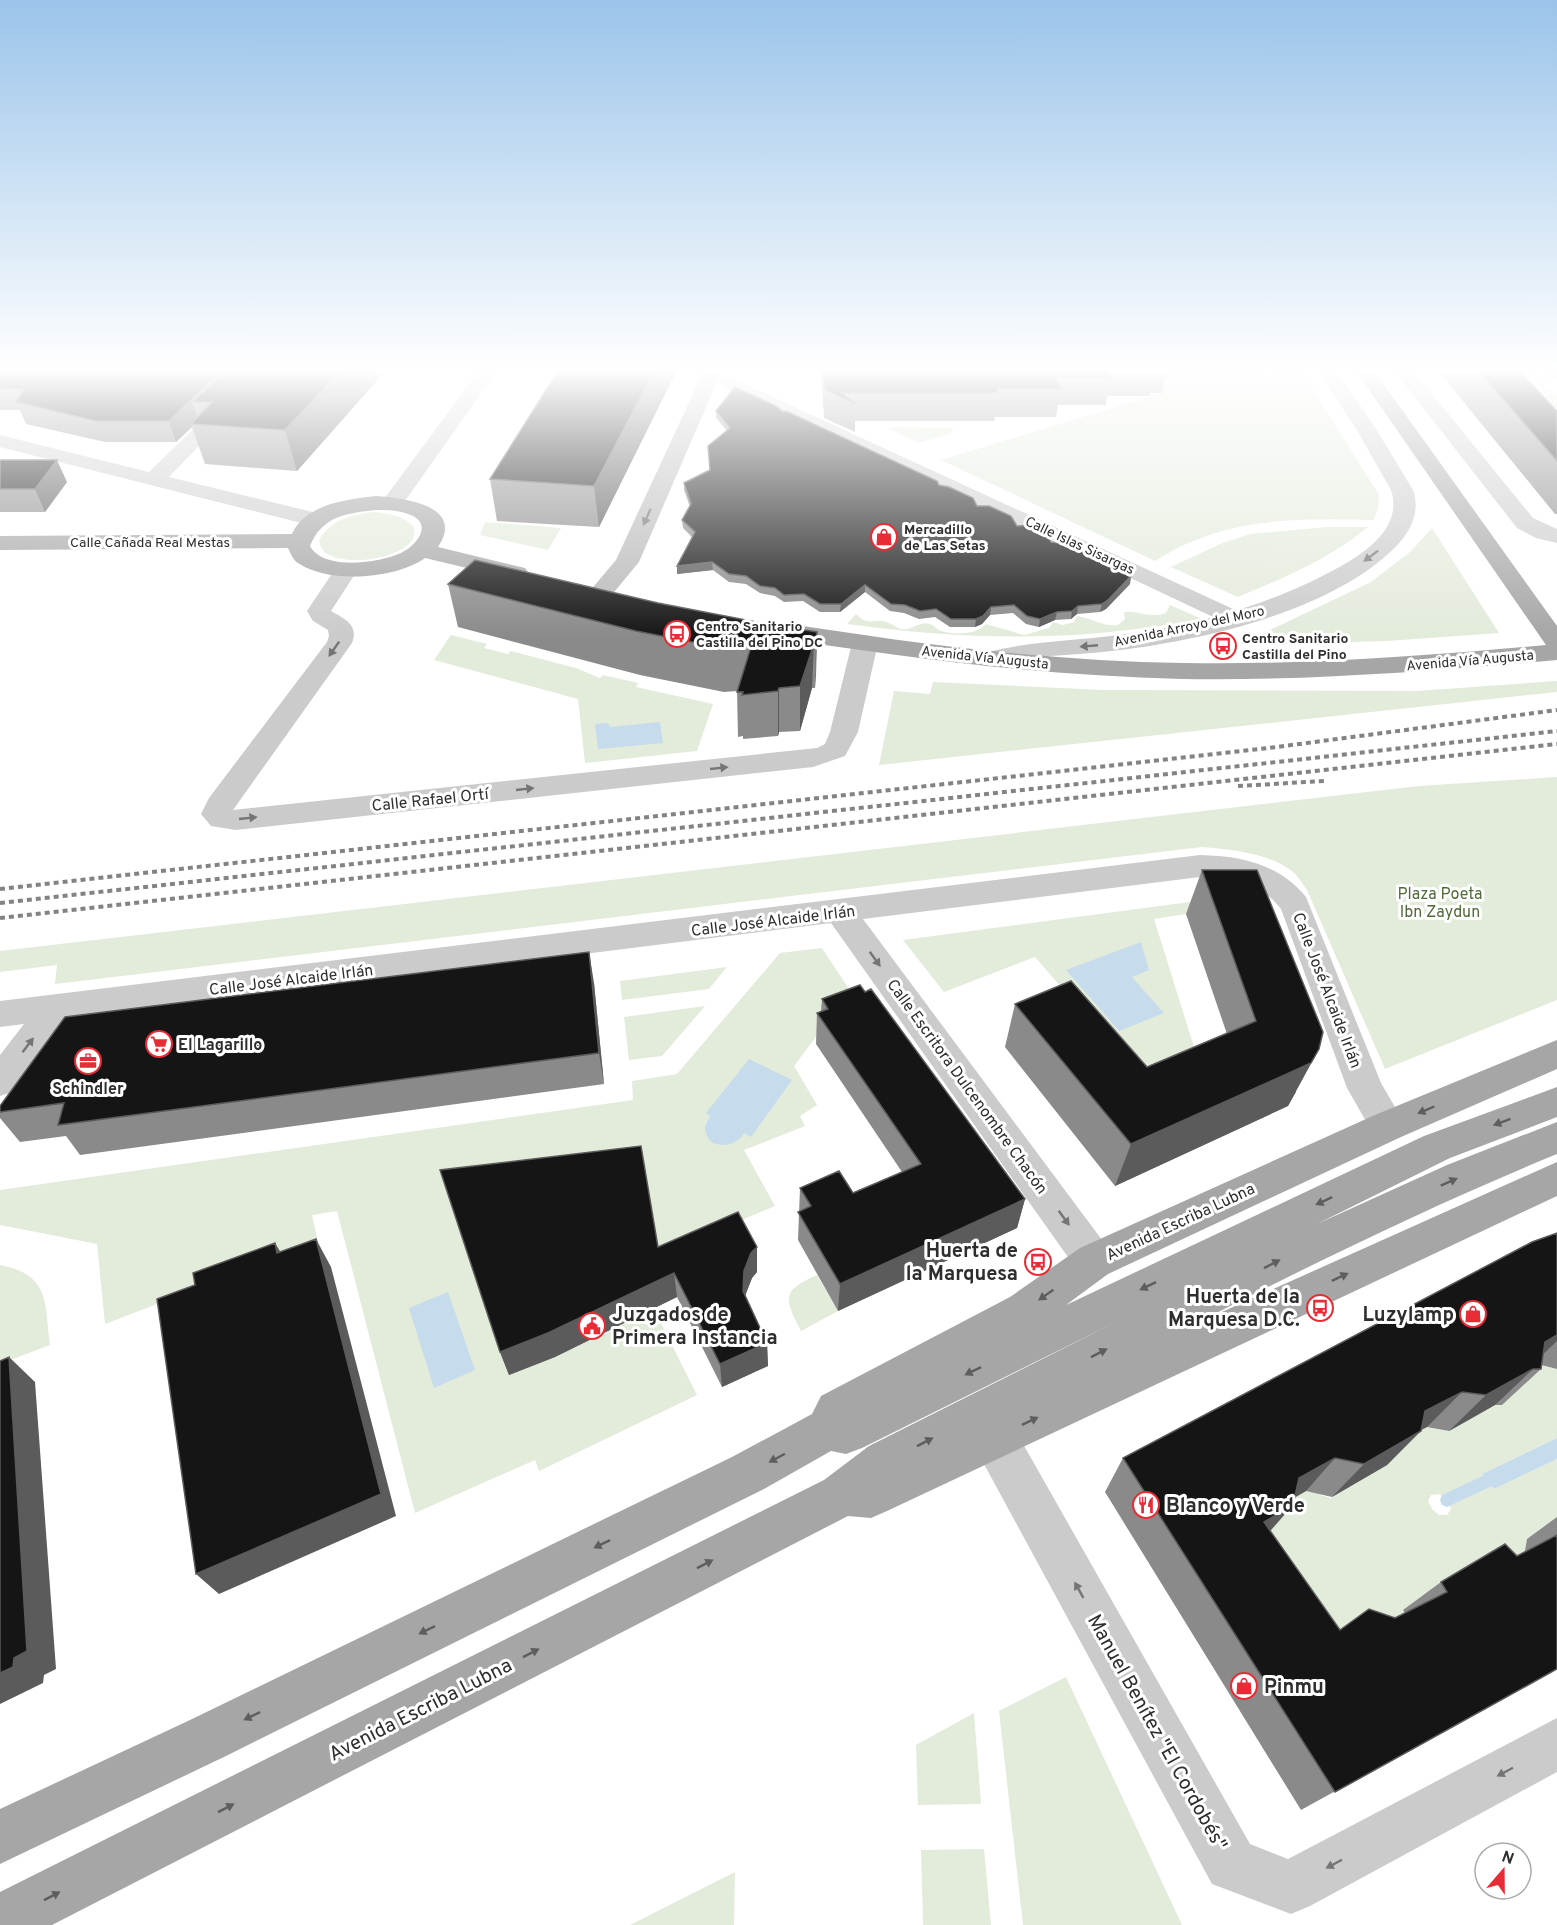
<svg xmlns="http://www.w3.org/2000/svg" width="1557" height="1925" viewBox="0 0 1557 1925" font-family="Overpass,sans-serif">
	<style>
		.green { fill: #e3ebdb; fill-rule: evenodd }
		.water { fill: #c6dcec }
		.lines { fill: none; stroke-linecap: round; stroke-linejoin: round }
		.stream { fill: #c6dcec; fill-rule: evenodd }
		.pedestrian { fill: #cbcbcb; fill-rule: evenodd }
		.minor { fill: #cbcbcb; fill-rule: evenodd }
		.tertiary { fill: #cbcbcb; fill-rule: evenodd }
		.secondary { fill: #b8b8b8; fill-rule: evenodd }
		.primary { fill: #a6a6a6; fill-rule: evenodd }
		.rail { stroke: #838383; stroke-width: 4; stroke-dasharray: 5 4; stroke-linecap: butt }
		.wall { fill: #8a8a8a }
		.shaded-wall { fill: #5b5b5b }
		.building { fill: #151515; stroke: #5b5b5b; stroke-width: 1.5 }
		.oneway { fill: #6c6c6c }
		.oneway2 { fill: #757575 }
		.oneway3 { fill: #5e5e5e }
		.labels { text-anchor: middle; stroke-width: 6; stroke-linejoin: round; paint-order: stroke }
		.far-poi-label { font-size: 14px; font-weight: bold; fill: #2e2e2e; stroke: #fff; text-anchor: start }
		.far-street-label { font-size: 14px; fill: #2e2e2e; stroke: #fff }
		.street-label { font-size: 16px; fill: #2e2e2e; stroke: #fff }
		.park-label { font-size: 16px; fill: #506a3a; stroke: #fff }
		.poi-label { font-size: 16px; font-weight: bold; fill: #2e2e2e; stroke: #fff; text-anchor: start }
		.near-poi-label { font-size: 20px; font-weight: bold; fill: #2e2e2e; stroke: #fff; text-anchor: end }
		.near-street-label { font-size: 20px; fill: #2e2e2e; stroke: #fff }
	</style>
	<rect width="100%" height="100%" fill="#fff"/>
	<!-- green -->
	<path class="green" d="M1150,368H1300L1379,495L1378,509L1374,520C1296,518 1223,517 1155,561L941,460L1162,393Z
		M1499,368H1532L1557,395V445L1548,401L1543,391L1535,385L1537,381Z
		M885,427L950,428L954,430L947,435L919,443Z
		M374,512C391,514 402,515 414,527C414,530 415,534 414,537C404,560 337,569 322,549C320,546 320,543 319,540C331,519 352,515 374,512Z
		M485,522L561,528L548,550L480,535Z
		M1327,527H1368C1330,559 1283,578 1238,597L1171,567L1222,543L1250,534Z
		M1432,528L1499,633L1387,641L1272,644L1254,643L1251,639L1371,582L1410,552Z
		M1170,605L1202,619C1078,642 972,641 847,624L856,614C868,627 875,618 886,622C894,624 898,631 908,629C915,627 922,621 930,624C934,625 937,630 941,631C954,635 977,635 986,624L1024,635L1049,628L1053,622L1063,625L1074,622L1077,616C1092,618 1102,627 1118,625L1125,619L1124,612C1139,610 1147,619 1166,613Z
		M451,635L487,644L484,648L508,654L511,651L576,668L600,678L603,675L638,683L636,687L713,704L697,751L585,763L578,699L434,660Z
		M1557,681V692L879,765L894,691L930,694L933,682L1104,690L1417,691Z
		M1557,777V1000L1385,1069L1307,890C1302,883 1296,873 1289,869C1263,852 1232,850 1202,847L55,984L57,965L0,972V951L1419,786Z
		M1228,897L1186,914L1154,919L1194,1047L1134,1071L1035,957L944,992L903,940Z
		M822,948L864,1012L821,1030L794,1066L817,1105L800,1116L805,1126L744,1150L775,1206L658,1255L555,1357L654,1309L697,1395L539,1471L535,1460L415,1513L337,1211L312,1215L318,1242L105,1324L97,1244L0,1225V1190L633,1100L632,1081L677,1074L780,953ZM792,1080L744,1133L705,1123L710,1116Z
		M727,967L709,989L622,1000L620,981Z
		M705,1006L662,1056L629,1060L624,1017Z
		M0,1265C51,1275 44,1302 50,1345L0,1364Z
		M817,1275L838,1311L801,1331C784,1298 781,1291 817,1275Z
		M1539,1360L1544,1366L1557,1369V1438L1482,1474L1494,1489L1557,1459V1523L1533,1556L1404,1610L1412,1625L1352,1649L1258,1540L1262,1516L1313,1487L1320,1495L1331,1498L1387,1465L1382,1451L1433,1424L1438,1429L1448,1431L1503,1401ZM1439,1494L1447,1500L1451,1509L1447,1515H1439L1432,1509L1428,1501L1431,1495Z
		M1066,1677L1182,1925H1023L999,1711Z
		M974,1713L981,1804L918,1805L916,1745Z
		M984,1849L991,1925H923L921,1850Z
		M735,1872L734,1925H630Z"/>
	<!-- water -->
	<path class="water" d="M660,722L663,743L598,749L595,724L608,723L610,727Z
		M1141,942L1149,970L1132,977L1164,1013L1119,1031L1066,970Z
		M749,1059L792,1080L751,1137L744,1133C736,1145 726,1147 713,1143C703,1134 703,1126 710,1116L706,1113Z
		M448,1292L475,1370L434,1388L409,1308Z
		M1557,1438V1459L1494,1489L1482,1474Z"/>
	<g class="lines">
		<!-- stream -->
		<path class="stream" d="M1487,1474L1492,1476L1494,1481L1492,1486L1447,1507L1442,1505L1440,1500L1442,1495Z"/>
		<!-- pedestrian -->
		<path class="pedestrian" d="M727,376L1244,614L1248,619L1244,624L1236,626L1228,624L721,385L718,381L721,377Z"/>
		<!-- minor -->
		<path class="minor" d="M256,368H275L169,477L325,515L328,520L325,525L317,527L0,447V435L149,472Z
			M481,368H499L400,508L392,510L384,508L381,503Z
			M1542,368H1557V380L1550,378Z
			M345,564L353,566L357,571L331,611C345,619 359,625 352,643L233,810L817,748L825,744L830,732L852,643L856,638L865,635L874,638L878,643L858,732L845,756L813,767L236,830L211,826L201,814L209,798L327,642L329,636L328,630L313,621L307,611L337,566Z
			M1200,855C1241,856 1279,864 1306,897L1381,1083L1406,1126L1401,1137L1388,1141L1375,1137L1347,1088L1281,909C1260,882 1232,877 1200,877L863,919L1108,1248L1114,1261L1108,1274L1094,1279L1080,1274L831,923L66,1019L13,1092L0,1096V1055L24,1024L0,1027V1001Z
			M994,1415L1010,1421L1250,1844L1288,1859L1557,1718V1772L1310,1906L1291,1914L1212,1884L978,1453L972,1437L978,1421Z"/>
		<!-- tertiary -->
		<path class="tertiary" d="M1316,368H1334L1375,427L1413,490C1422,515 1407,538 1388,554C1324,612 1204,640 1120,650C1097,653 1074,654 1051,656C1030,658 1005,669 984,663L980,658L984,653C1029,641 1074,641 1119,635C1200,625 1278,603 1348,562C1373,547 1402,523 1391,490L1355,427Z
			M1392,368H1411L1533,518L1557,529V543L1536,538L1517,528Z"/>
		<!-- secondary -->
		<path class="secondary" d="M705,368H723L639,562L610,597L601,599L592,597L589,592L616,560Z"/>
		<!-- primary -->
		<path class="primary" d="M1354,368H1372L1557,626V660C1432,671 1307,681 1182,679C1044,676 908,658 772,637L763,634L759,629L763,624L772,621C908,643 1045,661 1183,663C1304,665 1425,656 1546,645Z
			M376,496C403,498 466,505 438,547L525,568L529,573L525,578L517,580L425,558C396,579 328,584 298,563C293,560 291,554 288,548L0,550V536L292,534C305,504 348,499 376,496ZM376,510C387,510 398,510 408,514C434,523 418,544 401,553C379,563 323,571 310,546C322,516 347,513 376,510Z
			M1557,1040V1069L1401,1137L1108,1274L1066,1305L1424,1136L1557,1087V1117L1450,1158L1317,1224L1447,1165L1557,1122V1154C1433,1205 1314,1263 1195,1324L1557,1162V1196L887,1511L871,1518L848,1516L52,1925H0V1892L824,1480L869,1446L1114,1323L862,1448L846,1454L831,1451L764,1489L226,1756L0,1864V1809L190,1720L732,1457L812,1414L821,1396L1010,1297L1080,1248L1375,1115Z"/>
		<!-- rail -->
		<path class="rail" d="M1238,786L1324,781
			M0,889L1269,748L1557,710
			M0,903L1557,731
			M0,918L1557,744"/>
	</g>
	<!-- wall -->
	<path class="wall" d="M0,368H388L297,471L205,464L192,427L176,442H105L26,424L20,410H0Z
		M678,368L599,527L497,521L490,479Z
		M821,368H1167L1162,393H1150V396H1107L1106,405H1058L1056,417H995L994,421H855V432L824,418Z
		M1436,368H1517L1557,411V514H1555Z
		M716,411H782L939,485L977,506L1051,542L1131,576L1130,584L1106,609L1100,612L1077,614L1071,619L1055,620L1039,627L1026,624L1013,613L990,615L982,624L975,627H950L935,617L919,619L904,613L890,611L865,592L840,612H820L803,601L784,602L775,596L760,593L746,584L729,582L713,570L677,574L692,537L683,528L682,520L690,507L684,490V483L710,471L708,446L727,431L716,418Z
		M0,460L67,482L45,512H0Z
		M448,584L658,603L767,624L817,632L815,688H812L800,731L779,732L778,736L743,739V736L738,737L737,691L724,692L640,675L458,627Z
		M1202,870L1296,1092L1288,1106L1115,1186L1005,1047L1015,1004L1147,1067L1227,1034L1186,914Z
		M594,983L604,1084L80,1155L66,1136L20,1142L0,1118V1106Z
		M822,999L1025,1199L1017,1228L838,1311L798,1240L800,1188L853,1193L902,1172L816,1044L817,1013L821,1012Z
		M1557,1233V1369L1541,1365V1369L1502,1405H1495L1449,1431L1427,1427L1421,1430L1387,1465L1332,1497L1306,1491L1294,1498L1270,1531L1340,1630L1395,1618L1405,1613L1403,1610L1441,1582L1517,1556L1525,1551L1527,1539L1557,1517V1669L1301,1810L1105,1492L1123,1458Z
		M658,1247L757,1272L752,1278L745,1296L767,1343L768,1366L722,1387L677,1297L555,1357L509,1375L500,1352Z"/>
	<!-- shaded-wall -->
	<path class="shaded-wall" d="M225,368H232L212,402H192L199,421L191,424L192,427L176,442L169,421Z
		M344,368H388L297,471L285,430Z
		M656,368H678L599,527L594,486Z
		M57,460L67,482L45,512L35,489Z
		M712,562L713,570L677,574V566Z
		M1131,576L1130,584L1106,609L1100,612L1102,604Z
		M865,585V592L840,612L841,604Z
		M1078,606L1077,614L1071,619L1072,611Z
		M991,607L990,615L982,624L975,627L976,619Z
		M1057,612L1055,620L1039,627L1040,619Z
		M817,632L816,676L815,688L816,644Z
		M814,644L812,688L800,731V686Z
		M779,688V732L778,736V691Z
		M589,952L594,983L604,1084L599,1053Z
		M1319,1049L1288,1106L1115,1186L1131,1144Z
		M1025,1199L1017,1228L838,1311L840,1284Z
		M316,1239L331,1267L396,1516L219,1594L196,1574Z
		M275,1243L292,1271L277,1253Z
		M757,1247V1272L752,1278L745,1296L743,1291L744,1271L751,1253Z
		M674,1273L677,1297L555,1357L509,1375L500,1352Z
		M1557,1335V1341L1534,1363L1545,1342Z
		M767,1343L768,1366L722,1387L720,1364Z
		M9,1357L35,1382L56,1669L44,1675L43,1683L0,1704V1673Z
		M1533,1369L1495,1405L1449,1431L1486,1395Z
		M1462,1392L1427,1427L1391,1446L1425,1411Z
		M1421,1431L1387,1465L1332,1497L1364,1464Z
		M1335,1458L1306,1491L1271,1511L1299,1478Z
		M1293,1505L1265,1537L1264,1522Z"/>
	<!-- building -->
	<path class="building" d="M0,368H225L169,421H96L16,402L24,389H0Z
		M228,368H344L285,430L191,424L212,402H192Z
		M560,368H656L594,486L490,479Z
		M823,368H1155L1156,369H1108L1111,378H1057L1061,389H997L998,393H842L856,404L825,390Z
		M1476,368H1517L1557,411V461Z
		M735,387L776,406L782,411L788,412L937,481L939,485L949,487L973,498L977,506H989L1011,516L1017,526L1030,525L1047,533L1051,542L1070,544L1090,553L1094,560L1117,566L1131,576L1107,601L1102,604L1078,606L1072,611L1057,612L1040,619L1027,616L1014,605L991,607L983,616L976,619H951L936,609L920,611L905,605L891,604L865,585L841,604H820L804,594L784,595L775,588L760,586L746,576L729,574L712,562L677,566L695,532L682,520L691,504L684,483L710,470L708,446L730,428L716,411Z
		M0,460H57L35,489H0Z
		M475,560L658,603L767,624V622L799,627L798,629L817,632L816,644H814L800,686L779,688L778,691L742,695L743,692H737L751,647L723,648L636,631L448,584Z
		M1202,870H1257L1323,1032L1319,1049L1311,1063L1131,1144L1015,1004L1071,981L1147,1067L1256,1021Z
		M589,952L599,1053L58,1125L64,1103L0,1112V1106L65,1017Z
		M860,985L865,992L871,989L1025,1199L840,1284L798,1212L811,1206L800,1188L839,1171L853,1193L921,1164L817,1013L828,1009L822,999Z
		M641,1146L658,1247L738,1212L757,1247L751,1253L744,1271L743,1291L767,1343L720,1364L674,1273L548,1333L500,1352L440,1170Z
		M1557,1233V1335L1545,1342L1541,1369H1533L1486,1395L1462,1392L1425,1411L1421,1431L1364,1464L1335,1458L1299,1478L1293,1505L1264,1522L1340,1630L1369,1609L1395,1618L1447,1592L1441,1582L1505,1544L1517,1556L1557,1535V1669L1335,1792L1123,1458L1532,1242Z
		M316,1239L381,1494L196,1574L157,1299L195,1285L193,1273L275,1243L277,1253Z
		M9,1357L27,1651L14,1658L13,1667L0,1673V1361Z"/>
	<!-- one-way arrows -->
	<defs><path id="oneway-solid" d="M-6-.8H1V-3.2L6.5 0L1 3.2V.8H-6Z" transform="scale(1.5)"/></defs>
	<use class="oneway" href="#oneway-solid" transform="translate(647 517) rotate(114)"/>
	<g class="oneway2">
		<use href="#oneway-solid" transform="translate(1371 556) rotate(143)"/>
		<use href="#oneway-solid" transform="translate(1089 646) rotate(175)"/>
		<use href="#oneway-solid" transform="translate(334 649) rotate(125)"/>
		<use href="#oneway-solid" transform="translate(719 768) rotate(-6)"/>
		<use href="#oneway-solid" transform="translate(525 789) rotate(-6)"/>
		<use href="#oneway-solid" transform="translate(248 818) rotate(-6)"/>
		<use href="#oneway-solid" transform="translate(875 959) rotate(54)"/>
		<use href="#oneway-solid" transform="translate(28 1045) rotate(-53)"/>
		<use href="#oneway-solid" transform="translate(1064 1218) rotate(54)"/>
		<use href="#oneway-solid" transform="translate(1079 1590) rotate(-119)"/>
		<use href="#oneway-solid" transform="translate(1505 1772) rotate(152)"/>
		<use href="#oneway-solid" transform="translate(1334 1864) rotate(152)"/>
	</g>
	<g class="oneway3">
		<use href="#oneway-solid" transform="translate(1426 1110) rotate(157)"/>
		<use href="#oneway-solid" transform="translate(1502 1122) rotate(159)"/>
		<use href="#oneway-solid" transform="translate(1449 1182) rotate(-24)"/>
		<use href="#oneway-solid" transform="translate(1324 1201) rotate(155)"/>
		<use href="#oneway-solid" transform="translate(1272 1264) rotate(-27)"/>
		<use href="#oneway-solid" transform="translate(1340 1277) rotate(-25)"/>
		<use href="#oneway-solid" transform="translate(1148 1286) rotate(154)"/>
		<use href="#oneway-solid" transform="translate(1046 1295) rotate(145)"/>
		<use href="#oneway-solid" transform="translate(1099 1353) rotate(-27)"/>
		<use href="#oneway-solid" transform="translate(973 1371) rotate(154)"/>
		<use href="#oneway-solid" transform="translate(1030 1421) rotate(-25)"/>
		<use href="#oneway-solid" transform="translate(925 1442) rotate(-27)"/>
		<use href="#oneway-solid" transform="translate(777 1458) rotate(152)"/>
		<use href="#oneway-solid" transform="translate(602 1544) rotate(154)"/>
		<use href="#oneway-solid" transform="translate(705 1564) rotate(-27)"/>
		<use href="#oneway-solid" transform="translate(427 1630) rotate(154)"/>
		<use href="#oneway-solid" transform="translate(531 1653) rotate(-27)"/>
		<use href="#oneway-solid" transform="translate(252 1716) rotate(154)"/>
		<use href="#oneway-solid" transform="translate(226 1808) rotate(-27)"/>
		<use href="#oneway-solid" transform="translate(52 1896) rotate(-27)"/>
	</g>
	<!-- sky -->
	<linearGradient id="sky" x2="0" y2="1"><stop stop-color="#9ac4ea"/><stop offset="0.58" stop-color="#fff"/><stop offset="1" stop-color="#fff" stop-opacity="0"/></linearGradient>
	<rect width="1557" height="637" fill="url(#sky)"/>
	<!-- icons -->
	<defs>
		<symbol id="shop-ring" viewBox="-11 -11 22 22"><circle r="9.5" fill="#fff" stroke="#e82c36" stroke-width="1.5"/><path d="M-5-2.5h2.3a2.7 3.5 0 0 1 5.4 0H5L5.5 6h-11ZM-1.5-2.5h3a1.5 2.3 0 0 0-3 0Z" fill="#e82c36"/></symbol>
		<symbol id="bus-ring" viewBox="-11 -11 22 22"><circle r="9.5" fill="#fff" stroke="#e82c36" stroke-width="1.5"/><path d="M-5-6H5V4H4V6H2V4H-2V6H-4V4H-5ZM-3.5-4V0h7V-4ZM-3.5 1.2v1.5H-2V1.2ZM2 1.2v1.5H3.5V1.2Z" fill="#e82c36"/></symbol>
		<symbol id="supermarket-ring" viewBox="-11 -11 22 22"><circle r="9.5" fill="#fff" stroke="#e82c36" stroke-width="1.5"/><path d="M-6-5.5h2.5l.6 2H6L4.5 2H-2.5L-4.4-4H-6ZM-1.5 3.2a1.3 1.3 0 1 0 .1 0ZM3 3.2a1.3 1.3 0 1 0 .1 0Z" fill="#e82c36"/></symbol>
		<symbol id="office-ring" viewBox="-11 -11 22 22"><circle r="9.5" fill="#fff" stroke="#e82c36" stroke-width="1.5"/><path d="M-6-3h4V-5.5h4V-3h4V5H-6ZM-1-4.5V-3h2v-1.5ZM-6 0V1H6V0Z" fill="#e82c36"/></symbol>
		<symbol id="civic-ring" viewBox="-11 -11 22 22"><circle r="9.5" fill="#fff" stroke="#e82c36" stroke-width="1.5"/><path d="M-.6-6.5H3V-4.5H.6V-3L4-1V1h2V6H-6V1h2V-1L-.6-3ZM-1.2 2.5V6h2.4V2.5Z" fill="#e82c36"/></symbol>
		<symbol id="restaurant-ring" viewBox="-11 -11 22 22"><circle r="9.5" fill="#fff" stroke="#e82c36" stroke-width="1.5"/><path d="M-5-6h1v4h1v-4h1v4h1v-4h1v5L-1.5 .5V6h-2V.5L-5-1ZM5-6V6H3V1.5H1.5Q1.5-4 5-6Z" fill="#e82c36"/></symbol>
	</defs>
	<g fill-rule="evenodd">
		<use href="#shop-ring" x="869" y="522" width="30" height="30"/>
		<use href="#bus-ring" x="662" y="619" width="30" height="30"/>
		<use href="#bus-ring" x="1208" y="631" width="30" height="30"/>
		<use href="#supermarket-ring" x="144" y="1029" width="30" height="30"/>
		<use href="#office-ring" x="73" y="1046" width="30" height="30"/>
		<use href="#bus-ring" x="1023" y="1247" width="30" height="30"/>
		<use href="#bus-ring" x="1305" y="1293" width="30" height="30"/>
		<use href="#shop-ring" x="1458" y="1299" width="30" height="30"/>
		<use href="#civic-ring" x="577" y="1311" width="30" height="30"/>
		<use href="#restaurant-ring" x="1131" y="1490" width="30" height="30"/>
		<use href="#shop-ring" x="1229" y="1671" width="30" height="30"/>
	</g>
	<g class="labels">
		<!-- far-poi labels -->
		<g class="far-poi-label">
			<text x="904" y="534">Mercadillo<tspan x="904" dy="16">de Las Setas</tspan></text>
			<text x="696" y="631">Centro Sanitario<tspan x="696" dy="16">Castilla del Pino DC</tspan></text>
			<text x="1242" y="643">Centro Sanitario<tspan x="1242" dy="16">Castilla del Pino</tspan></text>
		</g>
		<!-- far-street labels -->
		<g class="far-street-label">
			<text x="150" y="547">Calle Cañada Real Mestas</text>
			<text transform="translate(1080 545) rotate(25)" y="5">Calle Islas Sisargas</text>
			<text transform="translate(1189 626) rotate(-12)" y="5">Avenida Arroyo del Moro</text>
			<text transform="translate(985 657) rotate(6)" y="5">Avenida Vía Augusta</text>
			<text transform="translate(1470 660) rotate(-5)" y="5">Avenida Vía Augusta</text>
		</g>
		<!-- street labels -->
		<g class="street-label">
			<text transform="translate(430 799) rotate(-6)" y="6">Calle Rafael Ortí</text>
			<text transform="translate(773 920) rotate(-7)" y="6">Calle José Alcaide Irlán</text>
			<text transform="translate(291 979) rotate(-7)" y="6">Calle José Alcaide Irlán</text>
			<text transform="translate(1328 990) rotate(69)" y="6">Calle José Alcaide Irlán</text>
			<text transform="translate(968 1086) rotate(54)" y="6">Calle Escritora Dulcenombre Chacón</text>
			<text transform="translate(1180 1221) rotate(-25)" y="6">Avenida Escriba Lubna</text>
		</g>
		<!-- park labels -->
		<g class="park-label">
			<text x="1440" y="899">Plaza Poeta<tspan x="1440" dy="18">Ibn Zaydun</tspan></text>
		</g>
		<!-- poi labels -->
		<g class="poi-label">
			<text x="178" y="1050">El Lagarillo</text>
			<text x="88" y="1094" text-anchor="middle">Schindler</text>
		</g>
		<!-- near-poi labels -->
		<g class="near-poi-label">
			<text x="1018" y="1257">Huerta de<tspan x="1018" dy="23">la Marquesa</tspan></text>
			<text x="1300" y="1303">Huerta de la<tspan x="1300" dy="23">Marquesa D.C.</tspan></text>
			<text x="612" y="1321" text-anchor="start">Juzgados de<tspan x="612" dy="23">Primera Instancia</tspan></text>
			<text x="1454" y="1321">Luzylamp</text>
			<text x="1166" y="1512" text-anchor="start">Blanco y Verde</text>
			<text x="1264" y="1693" text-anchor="start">Pinmu</text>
		</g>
		<!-- near-street labels -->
		<g class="near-street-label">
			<text transform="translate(420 1709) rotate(-27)" y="7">Avenida Escriba Lubna</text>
			<text transform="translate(1158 1732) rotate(61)" y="7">Manuel Benítez "El Cordobés"</text>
		</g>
	</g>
	<!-- north arrow -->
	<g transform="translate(1503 1871) rotate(20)"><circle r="28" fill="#ffffff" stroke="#ababab" stroke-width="1.5"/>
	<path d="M0-4.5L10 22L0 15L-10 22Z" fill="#e82c36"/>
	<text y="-9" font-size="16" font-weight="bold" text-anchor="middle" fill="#2e2e2e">N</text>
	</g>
</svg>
